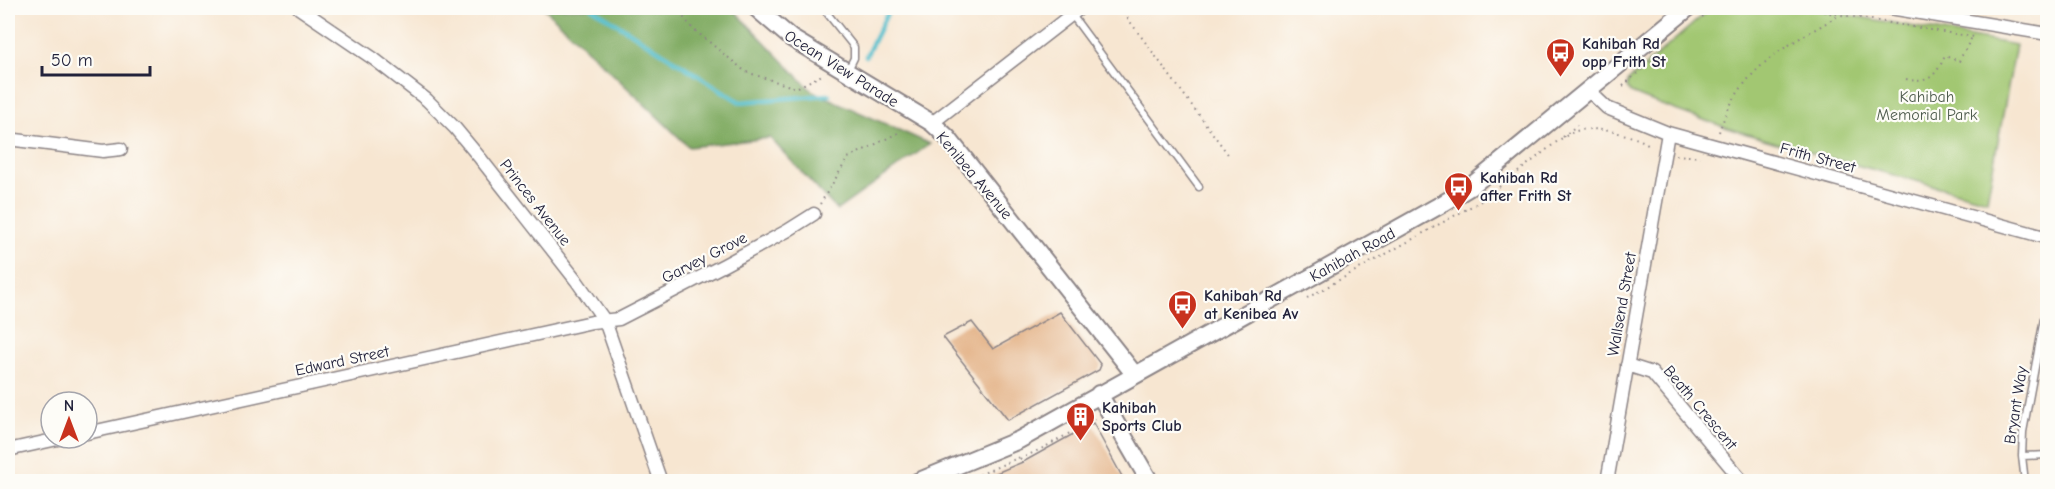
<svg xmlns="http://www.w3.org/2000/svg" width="2055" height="489" viewBox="0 0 2055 489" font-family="'Comic Neue',sans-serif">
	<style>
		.green { fill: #a2c772; stroke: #627456; stroke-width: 1.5 }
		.forest { fill: #81ac64; stroke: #526750; stroke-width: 1.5 }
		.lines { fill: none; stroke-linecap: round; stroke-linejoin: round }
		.stream { stroke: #51bdcb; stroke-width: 4.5 }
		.building { fill: #e4b489 }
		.lane-casing { stroke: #8c8486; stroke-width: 9 }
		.street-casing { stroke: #8c8486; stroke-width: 15 }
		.secondary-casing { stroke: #8c8486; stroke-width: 20 }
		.path { stroke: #8c8486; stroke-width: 2; stroke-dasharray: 1.5 4.5; stroke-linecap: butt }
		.lane { stroke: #fff; stroke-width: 6 }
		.street { stroke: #fff; stroke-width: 12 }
		.secondary { stroke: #fff; stroke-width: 16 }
		.labels { text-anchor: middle; stroke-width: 4.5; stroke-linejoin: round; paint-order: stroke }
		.poi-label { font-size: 16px; font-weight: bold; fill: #22223b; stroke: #fdfcf7; text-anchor: start }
		.street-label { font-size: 16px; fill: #22223b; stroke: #fdfcf7 }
		.park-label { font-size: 16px; fill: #4f5c4e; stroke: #fdfcf7 }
	</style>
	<rect width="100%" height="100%" fill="#fdfcf7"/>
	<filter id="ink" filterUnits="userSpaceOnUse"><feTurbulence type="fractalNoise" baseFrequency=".0167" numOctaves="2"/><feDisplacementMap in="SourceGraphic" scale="12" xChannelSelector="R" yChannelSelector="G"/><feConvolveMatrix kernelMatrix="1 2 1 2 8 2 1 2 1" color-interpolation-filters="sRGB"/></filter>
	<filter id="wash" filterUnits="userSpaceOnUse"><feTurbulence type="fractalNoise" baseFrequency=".008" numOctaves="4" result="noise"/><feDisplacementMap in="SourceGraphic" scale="24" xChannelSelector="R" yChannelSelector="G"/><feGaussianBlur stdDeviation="1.35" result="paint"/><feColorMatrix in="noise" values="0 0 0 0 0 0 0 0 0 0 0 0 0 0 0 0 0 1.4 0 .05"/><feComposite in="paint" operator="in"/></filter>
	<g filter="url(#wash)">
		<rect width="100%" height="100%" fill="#f7e6d1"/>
		<!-- green -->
		<path class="green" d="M1711,8H1810L2016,45L1987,200C1868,167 1746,140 1631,93L1627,88L1628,81Z"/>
		<!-- forest -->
		<path class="forest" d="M544,8H732L812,91L930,144L837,210L770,138L689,147Z"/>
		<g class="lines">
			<!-- stream -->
			<path class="stream" d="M592,8L740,102L829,95
				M866,56L890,8"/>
		</g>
		<g id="blocks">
			<!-- building -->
			<path class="building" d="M1060,312L1101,365L1099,370L1008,420L943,337L972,322L993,349Z
				M1093,423L1125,482H975L1025,461Z"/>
		</g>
	</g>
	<g filter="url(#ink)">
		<use href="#blocks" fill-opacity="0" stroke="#8c8486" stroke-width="1.5"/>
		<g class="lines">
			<defs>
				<path id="lane" d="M823,8L854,47V58L848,70
					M1072,15L1199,187
					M2022,456L2048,455
					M2025,482L2022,456L2023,432L2048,297"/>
				<path id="street" d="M299,8L374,59L427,100L455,128L480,158L576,280L605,321L661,482
					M1890,8L2048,34
					M1588,90L1607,108L1668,133L2048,238
					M932,123L1080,8
					M8,139L103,151L121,149
					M1627,365L1652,373L1743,482
					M87,433L592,322L619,319L724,265L787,231L814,214
					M8,450L62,438
					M1607,482L1668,133"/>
				<path id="secondary" d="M756,8L791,38L932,123L947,137L1135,375
					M1099,394L1150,482
					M917,482L1019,440L1442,204L1470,187L1688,8"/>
			</defs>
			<!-- lane casing -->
			<use href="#lane" class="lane-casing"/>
			<!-- street casing -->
			<use href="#street" class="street-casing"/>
			<!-- secondary casing -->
			<use href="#secondary" class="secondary-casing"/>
			<!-- path -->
			<path class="path" d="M676,8L692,28L746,72L796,88L822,75
				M1120,8L1230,157
				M1800,8L1974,37
				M2007,8L2048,15
				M1702,17L1717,8
				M1906,79C1929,85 1936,75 1945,56L1959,61L1972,37
				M1623,86L1663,50
				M1719,132C1741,66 1785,47 1840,15
				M1563,137L1577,125
				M1676,155L1700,157
				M820,204L848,158L900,132
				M1307,298L1481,201L1559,140C1566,136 1573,131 1581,130C1598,126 1638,136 1651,146
				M1020,459L1045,447L1095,419
				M963,482L1020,457"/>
			<!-- lane -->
			<use href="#lane" class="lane"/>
			<!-- street -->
			<use href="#street" class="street"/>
			<!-- secondary -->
			<use href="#secondary" class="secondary"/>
		</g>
	</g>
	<!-- icons -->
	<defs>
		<symbol id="bus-pin" viewBox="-11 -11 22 30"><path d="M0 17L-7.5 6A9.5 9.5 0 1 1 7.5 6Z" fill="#c8321e" stroke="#fdfcf7"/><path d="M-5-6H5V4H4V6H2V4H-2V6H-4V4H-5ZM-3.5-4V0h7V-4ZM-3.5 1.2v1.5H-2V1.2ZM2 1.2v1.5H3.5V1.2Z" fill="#fff"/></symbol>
		<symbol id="building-pin" viewBox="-11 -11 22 30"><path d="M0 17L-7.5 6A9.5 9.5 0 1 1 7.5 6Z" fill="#c8321e" stroke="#fdfcf7"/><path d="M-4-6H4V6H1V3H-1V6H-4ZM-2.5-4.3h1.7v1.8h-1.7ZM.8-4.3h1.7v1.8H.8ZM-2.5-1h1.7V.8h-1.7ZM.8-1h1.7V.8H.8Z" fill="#fff"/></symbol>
	</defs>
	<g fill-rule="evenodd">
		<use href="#bus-pin" x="1544" y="36" width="33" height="45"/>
		<use href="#bus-pin" x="1442" y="170" width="33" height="45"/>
		<use href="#bus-pin" x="1166" y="288" width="33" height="45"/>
		<use href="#building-pin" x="1064" y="400" width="33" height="45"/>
	</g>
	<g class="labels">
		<!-- poi labels -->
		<g class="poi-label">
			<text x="1582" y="49">Kahibah Rd<tspan x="1582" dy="18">opp Frith St</tspan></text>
			<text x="1480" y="183">Kahibah Rd<tspan x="1480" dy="18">after Frith St</tspan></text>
			<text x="1204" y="301">Kahibah Rd<tspan x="1204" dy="18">at Kenibea Av</tspan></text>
			<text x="1102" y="413">Kahibah<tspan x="1102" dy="18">Sports Club</tspan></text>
		</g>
		<!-- street labels -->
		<g class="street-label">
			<text transform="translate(842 68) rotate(32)" y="6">Ocean View Parade</text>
			<text transform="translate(1818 157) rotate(15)" y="6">Frith Street</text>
			<text transform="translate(975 175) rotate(50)" y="6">Kenibea Avenue</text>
			<text transform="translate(536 202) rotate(52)" y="6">Princes Avenue</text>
			<text transform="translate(1352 254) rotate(-29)" y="6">Kahibah Road</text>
			<text transform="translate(704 257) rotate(-27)" y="6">Garvey Grove</text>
			<text transform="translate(1621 304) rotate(-80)" y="6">Wallsend Street</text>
			<text transform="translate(342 360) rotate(-12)" y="6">Edward Street</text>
			<text transform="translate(2015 405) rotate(-81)" y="6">Bryant Way</text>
			<text transform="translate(1701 407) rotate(50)" y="6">Beath Crescent</text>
		</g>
		<!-- park labels -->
		<g class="park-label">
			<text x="1927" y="102">Kahibah<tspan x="1927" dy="18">Memorial Park</tspan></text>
		</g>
	</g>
	<!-- margin -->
	<rect width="2055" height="489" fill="none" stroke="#fdfcf7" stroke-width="30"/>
	<!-- north arrow -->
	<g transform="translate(69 420)"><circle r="28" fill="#fdfcf7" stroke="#a5a5ac" stroke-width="1.5"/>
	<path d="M0-4.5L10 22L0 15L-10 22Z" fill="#c8321e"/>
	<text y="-9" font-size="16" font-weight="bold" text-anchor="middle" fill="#22223b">N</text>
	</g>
	<!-- scale -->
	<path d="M42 66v9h108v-9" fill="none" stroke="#22223b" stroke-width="3"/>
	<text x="51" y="66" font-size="18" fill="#22223b" stroke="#fdfcf7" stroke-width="4.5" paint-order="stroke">50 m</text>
</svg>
